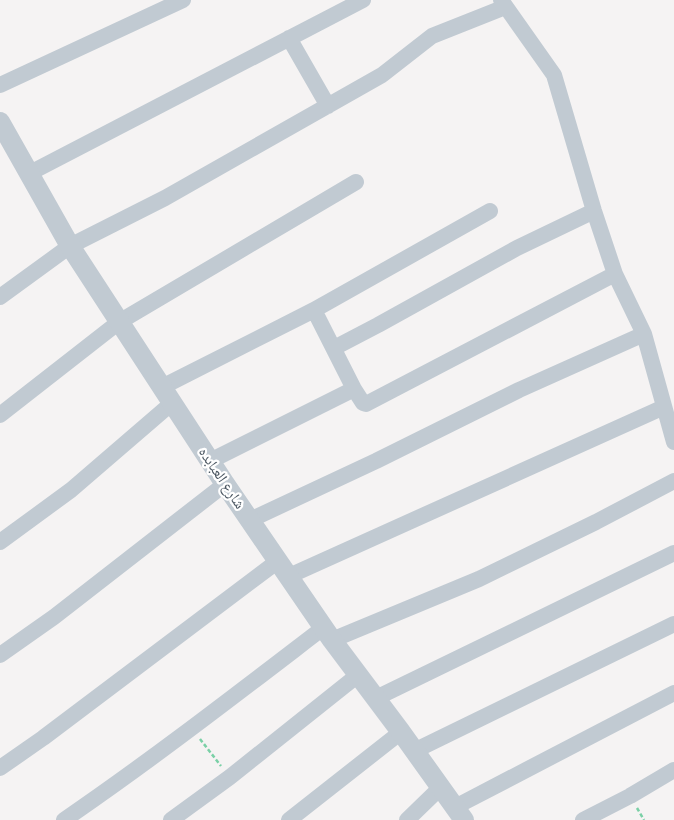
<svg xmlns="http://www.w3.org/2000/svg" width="674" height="820" viewBox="0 0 674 820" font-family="'Fira Sans Condensed','Noto Naskh Arabic',sans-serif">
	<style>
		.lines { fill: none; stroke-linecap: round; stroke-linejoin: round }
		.path { stroke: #7ad0a6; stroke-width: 2.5; stroke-dasharray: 4 2.5; stroke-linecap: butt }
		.minor { stroke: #c1cad2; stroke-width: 16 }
		.tertiary { stroke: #c1cad2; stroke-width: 20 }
		.labels { text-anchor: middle; stroke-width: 4.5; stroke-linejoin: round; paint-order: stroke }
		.street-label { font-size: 15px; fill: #4a5661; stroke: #fff }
	</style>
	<rect width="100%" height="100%" fill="#f5f3f3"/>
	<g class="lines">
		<!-- path -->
		<path class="path" d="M200,739L221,766
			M637,808L644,820"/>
		<!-- minor -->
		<path class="minor" d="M501,0L554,75L594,211L615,274L644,334L674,442
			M289,38L328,106
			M0,85L183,0
			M28,174L363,0
			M0,297L70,246L165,198L382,75L432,36L505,7
			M314,310L354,389L363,403L366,404L615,274
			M334,348L378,325L517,248L594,211
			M162,387L314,310L490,211
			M0,415L119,322L356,182
			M210,461L354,389
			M250,520L376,461L519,390L644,334
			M0,542L71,490L172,403
			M289,576L664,407
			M332,640L479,579L596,522L674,481
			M0,655L54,617L225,484
			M376,698L674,553
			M414,751L674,624
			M0,768L43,738L278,561
			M455,807L674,693
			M64,820C153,759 238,693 323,628
			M171,820L230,777L358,675
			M289,820L401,732
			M407,820L440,788
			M583,820L630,796L674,770"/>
		<!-- tertiary -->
		<path class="tertiary" d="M0,122L70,246L225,484L332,640L401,732L464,820"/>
	</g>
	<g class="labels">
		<!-- street labels -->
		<g class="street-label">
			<text transform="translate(222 478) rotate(56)" y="5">شارع العبابده</text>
		</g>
	</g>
</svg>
